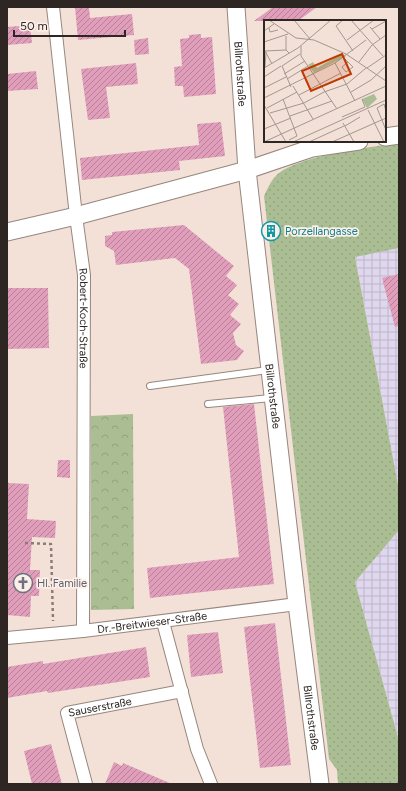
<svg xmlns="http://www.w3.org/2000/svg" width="406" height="791" viewBox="0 0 406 791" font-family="Figtree,sans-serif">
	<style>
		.industrial { fill: url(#industrial-grid) }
		.grass { fill: url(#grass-dots) }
		.park { fill: url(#park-crowns) }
		.building { fill: url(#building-hatch) }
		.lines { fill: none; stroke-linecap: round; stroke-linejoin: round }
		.lane-casing { stroke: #96877e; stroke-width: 8 }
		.street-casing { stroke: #96877e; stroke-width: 14 }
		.secondary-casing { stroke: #96877e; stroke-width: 19 }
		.path { stroke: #897d77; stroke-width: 2.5; stroke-dasharray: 3 3; stroke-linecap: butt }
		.lane { stroke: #fff; stroke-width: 6 }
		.street { stroke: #fff; stroke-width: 12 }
		.secondary { stroke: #fff; stroke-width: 17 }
		.labels { text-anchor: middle; stroke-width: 3.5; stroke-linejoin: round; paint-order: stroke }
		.street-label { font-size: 11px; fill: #2d2623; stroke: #fdefe8 }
		.culture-label { font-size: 11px; fill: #0d838f; stroke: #fdefe8; text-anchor: start }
		.worship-label { font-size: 11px; fill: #5b616d; stroke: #fdefe8; text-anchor: start }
		.inset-road { fill: none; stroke: #a49690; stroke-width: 1 }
		.view { fill: #c03900; fill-opacity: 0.15; stroke: #c03900; stroke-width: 2 }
		.inset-edge { fill: none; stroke: #2d2623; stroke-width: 2 }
	</style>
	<defs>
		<pattern id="industrial-grid" width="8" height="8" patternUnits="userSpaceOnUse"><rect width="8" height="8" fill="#ded7ed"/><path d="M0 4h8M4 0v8" fill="none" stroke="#bfb8cb"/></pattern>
		<pattern id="grass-dots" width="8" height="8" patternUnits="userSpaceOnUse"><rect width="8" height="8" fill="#abbe93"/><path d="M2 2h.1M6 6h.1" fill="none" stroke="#93a37e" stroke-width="1.8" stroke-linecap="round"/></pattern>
		<pattern id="park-crowns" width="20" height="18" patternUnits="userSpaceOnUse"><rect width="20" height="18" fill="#abbe93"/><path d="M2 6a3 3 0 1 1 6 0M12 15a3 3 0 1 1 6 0" fill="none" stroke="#93a37e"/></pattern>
		<pattern id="building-hatch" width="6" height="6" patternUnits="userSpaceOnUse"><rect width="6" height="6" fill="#e09ebb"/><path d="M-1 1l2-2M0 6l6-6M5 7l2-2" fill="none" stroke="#b68198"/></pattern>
	</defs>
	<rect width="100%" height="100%" fill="#f3e1d8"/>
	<!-- industrial -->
	<path class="industrial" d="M399,248V490L355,256Z
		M399,530V741L355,582Z"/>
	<!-- grass -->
	<path class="grass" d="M399,143V248L355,257L399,490V530L355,582L399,741V784H338L337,770L329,759L264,196C267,190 270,182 275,177C292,156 372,147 399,143Z"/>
	<!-- park -->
	<path class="park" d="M133,414L134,609L91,610V416Z"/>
	<!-- building -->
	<path class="building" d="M75,7H89L90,18L132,14L134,35L78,40Z
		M273,7H317L298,21H254Z
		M30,25L32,43L7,45V27Z
		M201,34V38L212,37L216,94L184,97L183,86H175L174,67L182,66L180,39L189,38V35Z
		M148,38L149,54L135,55L134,40Z
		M136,63L138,84L106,87L110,118L88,120L81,69Z
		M36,71L38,89L7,91V74Z
		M221,122L225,156L179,161L180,170L82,180L80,158L199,145L197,124Z
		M184,225L234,266L226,276L237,285L228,295L239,304L230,315L241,324L233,333L236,345L244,351L237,360L201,364L189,269L175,258L116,265L114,251L105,246V236L112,235V232Z
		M399,274V326L395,327L382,278Z
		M7,288H48L49,348L7,349Z
		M254,404L274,584L150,598L147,568L239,557L223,407Z
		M58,460H70V478L57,477Z
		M7,483L29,484L27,519L56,521L55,538L32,537L30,570H40L39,596H31L30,617L7,615Z
		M275,623L291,765L260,768L244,627Z
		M218,632L223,673L191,677L187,635Z
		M146,647L150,677L48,693L47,691L7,698V667L43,661V664Z
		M51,744L62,784H32L24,751Z
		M114,762L122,766L123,763L172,784H105Z"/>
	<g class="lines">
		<defs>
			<path id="lane" d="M150,386L268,370
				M208,404L271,398"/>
			<g id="street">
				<path id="s1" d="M53,7L76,216L84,275L83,631"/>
				<path d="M163,622L197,749L211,784"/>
				<path id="s2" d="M7,638L83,631L297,604"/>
				<path id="s3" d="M86,784L67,713L182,691"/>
			</g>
			<g id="secondary">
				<path id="s4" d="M236,7L247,170L297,604L320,784"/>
				<path d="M385,137L399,135"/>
				<path d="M7,232L76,216L247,170L312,148L359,141"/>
			</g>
		</defs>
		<!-- lane casing -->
		<use href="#lane" class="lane-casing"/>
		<!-- street casing -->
		<use href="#street" class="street-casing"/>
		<!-- secondary casing -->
		<use href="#secondary" class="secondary-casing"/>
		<!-- path -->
		<path class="path" d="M25,543L51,544L53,621"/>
		<!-- lane -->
		<use href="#lane" class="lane"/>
		<!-- street -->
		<use href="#street" class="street"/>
		<!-- secondary -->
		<use href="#secondary" class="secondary"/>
	</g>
	<!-- icons -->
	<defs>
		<symbol id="building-ring" viewBox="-11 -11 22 22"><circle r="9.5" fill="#fdefe8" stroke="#0f9aa8" stroke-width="1.5"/><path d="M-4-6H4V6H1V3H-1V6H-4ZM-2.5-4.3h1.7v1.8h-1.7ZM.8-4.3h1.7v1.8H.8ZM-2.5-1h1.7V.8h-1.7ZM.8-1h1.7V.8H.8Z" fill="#0f9aa8"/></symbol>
		<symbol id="church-ring" viewBox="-11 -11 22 22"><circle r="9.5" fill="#fdefe8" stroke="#6b7280" stroke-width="1.5"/><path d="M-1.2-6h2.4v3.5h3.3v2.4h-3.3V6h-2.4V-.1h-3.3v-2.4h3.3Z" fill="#6b7280"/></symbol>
	</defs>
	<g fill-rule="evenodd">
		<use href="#building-ring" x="260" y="220" width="22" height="22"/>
		<use href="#church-ring" x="12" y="572" width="22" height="22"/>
	</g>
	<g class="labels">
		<!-- street labels -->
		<g class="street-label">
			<text dy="4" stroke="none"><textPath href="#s4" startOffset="67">Billrothstraße</textPath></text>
			<text dy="4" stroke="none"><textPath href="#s1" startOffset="313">Robert-Koch-Straße</textPath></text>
			<text dy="4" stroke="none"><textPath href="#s4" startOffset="391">Billrothstraße</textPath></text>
			<text dy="4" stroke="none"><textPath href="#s2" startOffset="146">Dr.-Breitwieser-Straße</textPath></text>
			<text dy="4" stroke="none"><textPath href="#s3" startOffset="107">Sauserstraße</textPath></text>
			<text dy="4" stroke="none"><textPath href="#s4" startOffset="715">Billrothstraße</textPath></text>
		</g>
		<!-- culture labels -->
		<g class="culture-label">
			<text x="285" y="235">Porzellangasse</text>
		</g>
		<!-- worship labels -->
		<g class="worship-label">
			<text x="37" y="587">Hl. Familie</text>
		</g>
	</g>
	<!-- overview -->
	<g transform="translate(264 20)">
		<rect width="122" height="122" fill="#f3e1d8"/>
		<path d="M78,34L82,36L50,53L44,45L49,42L53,48ZM110,74L113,79L103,88L98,79Z" fill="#abbe93"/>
		<path class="inset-road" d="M5,0L32,18L50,20L82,34L122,61M30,0L46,19M79,0L72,6L89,31M87,0L119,36M106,7L116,19M5,8L6,12L14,10M108,9L122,1M0,11L10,4M83,20L110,0M0,22L24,14M37,26V36L73,89M22,30V16M1,31L22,30L25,33M1,31L8,44M95,42L108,25L122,15M71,43L91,81M1,47L2,32M78,47L82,52L89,47L84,42M78,47L84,42L80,38M0,48L34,28L67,0M103,48L122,35M20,54L41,41M0,57L17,46M23,59L44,46M29,66L49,99M27,67L18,46L36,34M0,68L22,57M87,72L107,60L122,46M35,75L77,53M0,78L71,43L102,20M19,79L33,116L25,120M0,85L22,122M3,88L33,72M104,90L120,122M122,91L120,84L113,88L122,110M6,93L40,83L60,72L83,64L102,48M26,96L68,81M78,97L101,87L98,79M79,103L90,122M81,106L96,97M0,109L27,98M0,122L122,66M29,122L122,80M45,122L80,106M68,122L122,98"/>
		<path class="view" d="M78,34L87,54L47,71L38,51Z"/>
		<rect width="122" height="122" class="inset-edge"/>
	</g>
	<!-- border -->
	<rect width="406" height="791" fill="none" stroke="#2d2623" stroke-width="16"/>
	<!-- scale -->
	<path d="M14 30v6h111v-6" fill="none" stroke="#2d2623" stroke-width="2"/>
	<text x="20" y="30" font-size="12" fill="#2d2623" stroke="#fdefe8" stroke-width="3" paint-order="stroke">50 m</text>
</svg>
